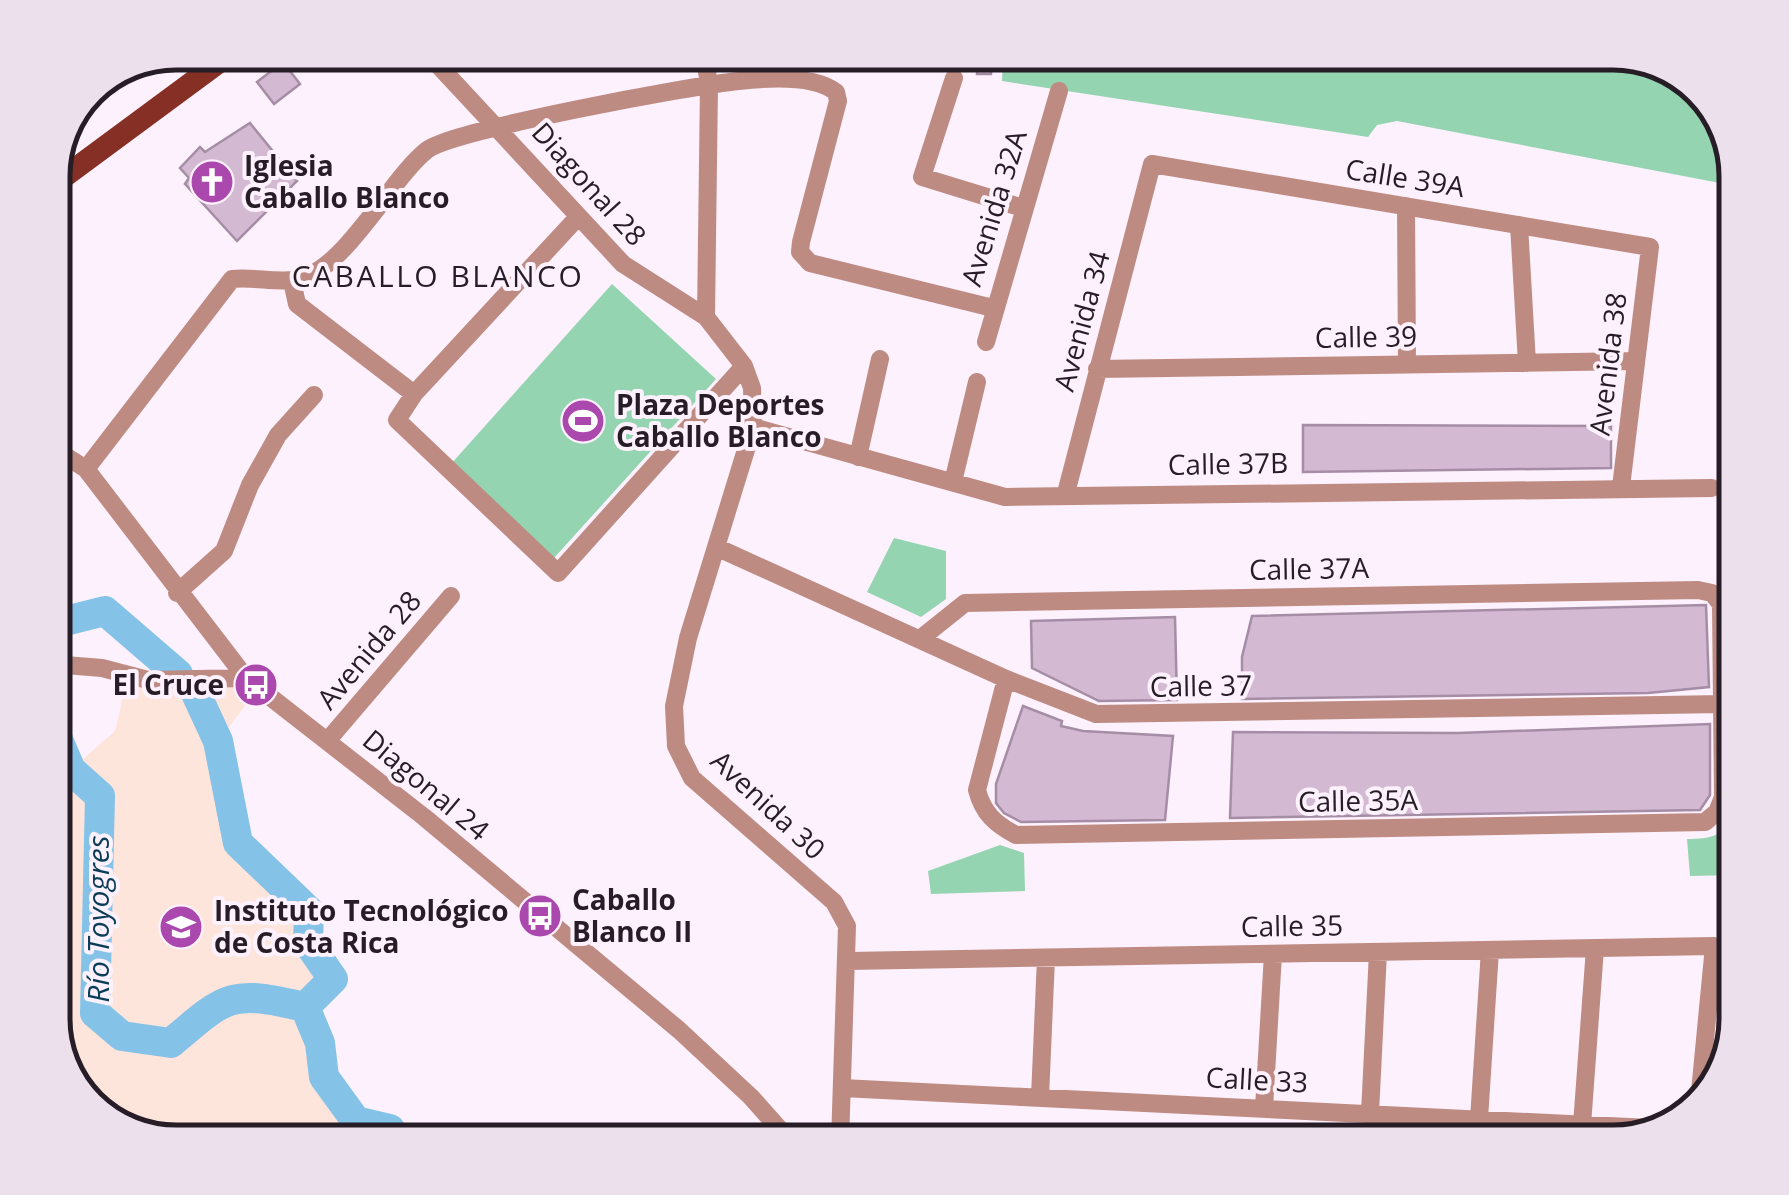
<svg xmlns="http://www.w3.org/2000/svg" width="1789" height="1195" viewBox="0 0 1789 1195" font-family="'Open Sans',sans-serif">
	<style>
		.commercial { fill: #fee5dc }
		.green { fill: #94d4b1 }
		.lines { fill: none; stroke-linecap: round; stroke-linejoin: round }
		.river { stroke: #84c2e8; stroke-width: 30 }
		.building { fill: #d4b9d3; stroke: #a68da6; stroke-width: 2.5 }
		.minor { stroke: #be8b82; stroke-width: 18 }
		.major { stroke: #862f25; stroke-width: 22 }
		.labels { text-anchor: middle; stroke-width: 8; stroke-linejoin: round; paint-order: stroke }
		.poi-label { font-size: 28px; font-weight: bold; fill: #271d27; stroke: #fcf1fc; text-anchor: start }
		.street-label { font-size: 28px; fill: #271d27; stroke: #fcf1fc }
		.neighbourhood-label { font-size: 30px; letter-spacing: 2.5px; fill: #271d27; stroke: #fcf1fc }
		.water-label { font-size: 30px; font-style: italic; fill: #0a3d57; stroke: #fcf1fc }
		.rim { fill: none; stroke: #271d27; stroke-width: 5 }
	</style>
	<rect width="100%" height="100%" fill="#fcf1fc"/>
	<!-- commercial -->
	<path class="commercial" d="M718,53L940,52V53L938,70L718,59Z
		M241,682L255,693L218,741L238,842L309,911L308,943L333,979L305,1007L324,1074L354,1122L392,1129L398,1142H176L107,1121L69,1080L53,1027V731L74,767L115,731L126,684L197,690Z"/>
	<!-- green -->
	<path class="green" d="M976,53H1613L1682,74L1720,115L1736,181L1725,184L1397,121L1377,125L1368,137L1002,81L1003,58Z
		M612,284L716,379L554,558L451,464Z
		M894,538L946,551V599L921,617L867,592Z
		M1736,814V875L1690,876L1687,839C1711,839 1724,836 1736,814Z
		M1000,845L1024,853L1025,891L931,894L928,871Z"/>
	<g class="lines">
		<!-- river -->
		<path class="river" d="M53,624L105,611L178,674
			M193,687L218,741L238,843L309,911L308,943L333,979L305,1007
			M53,728L71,770L100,796L95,1013L122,1036L171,1043C228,994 231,990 305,1007L320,1043L324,1077L356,1121L390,1129L398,1142"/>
	</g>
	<!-- building -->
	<path class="building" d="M978,58L992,59L991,74H977Z
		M283,62L300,84L274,104L257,82Z
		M250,123L297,181L237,241L185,184L189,178L180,168L200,147L205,152Z
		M1303,425L1611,426V468L1303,472Z
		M1706,605L1709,687L1648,693L1242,699V657L1252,616Z
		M1175,617L1177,700L1099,701L1032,668L1031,621Z
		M1023,706L1062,721L1061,726L1083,731L1173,736L1165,820L1021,822L1004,813L996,803V784Z
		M1710,724V795L1700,810L1230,818L1233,732L1458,733Z"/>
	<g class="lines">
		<!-- minor -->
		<path class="minor" d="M426,52L623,264L706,317L744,366L752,388L753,427L688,638L674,706L676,746L692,778L834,902L847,926L840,1142
			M704,52L709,85L706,317
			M954,78L922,177L1023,208
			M1406,206L1407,364
			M578,217L414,394L397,420L558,573L744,366
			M1519,225L1527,363
			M292,281L297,304L414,394
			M986,342L1059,91
			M1097,369L1636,361
			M753,427L1005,497L1712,488
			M53,448L86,469L246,678L424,817L679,1030L751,1097L791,1142
			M858,457L880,359
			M86,469L232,279C253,277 273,282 293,280C342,276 389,180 427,150C452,130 695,85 739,81C766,78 814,75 836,92L838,101L801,242L800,252L810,263L993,308
			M953,482L977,382
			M1066,493L1152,164L1650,247L1621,487
			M716,547L1006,679L1096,714L1722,704
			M177,593L224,551L250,485L278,435L314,395
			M920,639L965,603L1698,590L1712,593L1721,604L1723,797L1717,812L1705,822L1016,835C995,824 983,813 977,790L1006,679
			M53,664L102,668L148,680L246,678
			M328,740L451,596
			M848,961L1714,946L1736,950
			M842,1088L1669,1129
			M1040,1097L1046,958
			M1699,1102L1714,946
			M1264,1108L1273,954
			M1370,1113L1378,952
			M1479,1119L1490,950
			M1582,1125L1595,948"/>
		<!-- major -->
		<path class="major" d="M53,185L233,52"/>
	</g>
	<!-- icons -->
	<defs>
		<symbol id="church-disc" viewBox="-11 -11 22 22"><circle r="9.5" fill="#ab48ad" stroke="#fcf1fc"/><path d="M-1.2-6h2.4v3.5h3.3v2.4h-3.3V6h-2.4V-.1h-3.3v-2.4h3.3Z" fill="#fff"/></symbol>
		<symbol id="stadium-disc" viewBox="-11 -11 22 22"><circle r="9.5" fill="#ab48ad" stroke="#fcf1fc"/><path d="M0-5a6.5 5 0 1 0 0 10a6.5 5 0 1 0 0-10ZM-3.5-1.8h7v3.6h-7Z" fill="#fff"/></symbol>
		<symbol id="bus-disc" viewBox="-11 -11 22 22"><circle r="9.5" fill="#ab48ad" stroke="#fcf1fc"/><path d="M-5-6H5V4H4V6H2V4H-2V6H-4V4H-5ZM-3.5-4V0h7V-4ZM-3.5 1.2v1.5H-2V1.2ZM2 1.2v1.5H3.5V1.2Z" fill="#fff"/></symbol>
		<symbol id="university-disc" viewBox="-11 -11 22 22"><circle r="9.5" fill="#ab48ad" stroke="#fcf1fc"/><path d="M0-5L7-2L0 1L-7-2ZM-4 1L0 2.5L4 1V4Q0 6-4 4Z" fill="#fff"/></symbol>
	</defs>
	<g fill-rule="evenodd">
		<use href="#church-disc" x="187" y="157" width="50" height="50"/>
		<use href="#stadium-disc" x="558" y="396" width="50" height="50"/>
		<use href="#bus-disc" x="231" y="660" width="50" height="50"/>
		<use href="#bus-disc" x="515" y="891" width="50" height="50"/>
		<use href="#university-disc" x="156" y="902" width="50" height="50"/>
	</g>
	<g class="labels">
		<!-- poi labels -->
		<g class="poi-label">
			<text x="244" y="176">Iglesia<tspan x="244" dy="32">Caballo Blanco</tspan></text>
			<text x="616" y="415">Plaza Deportes<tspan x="616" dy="32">Caballo Blanco</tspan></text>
			<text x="224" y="695" text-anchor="end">El Cruce</text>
			<text x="572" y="910">Caballo<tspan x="572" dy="32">Blanco II</tspan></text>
			<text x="214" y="921">Instituto Tecnológico<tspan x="214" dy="32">de Costa Rica</tspan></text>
		</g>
		<!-- street labels -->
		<g class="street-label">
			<text transform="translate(1405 178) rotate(9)" y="10">Calle 39A</text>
			<text transform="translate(589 184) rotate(48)" y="10">Diagonal 28</text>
			<text transform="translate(994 208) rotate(-73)" y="10">Avenida 32A</text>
			<text transform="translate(1082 321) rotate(-75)" y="10">Avenida 34</text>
			<text transform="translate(1366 337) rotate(-1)" y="10">Calle 39</text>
			<text transform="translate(1608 364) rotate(-83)" y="10">Avenida 38</text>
			<text transform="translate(1228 464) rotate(-1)" y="10">Calle 37B</text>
			<text transform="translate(1309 569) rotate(-1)" y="10">Calle 37A</text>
			<text transform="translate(369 650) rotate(-50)" y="10">Avenida 28</text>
			<text transform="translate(1201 686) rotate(-1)" y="10">Calle 37</text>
			<text transform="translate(426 785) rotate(40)" y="10">Diagonal 24</text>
			<text transform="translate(1358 801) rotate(-1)" y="10">Calle 35A</text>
			<text transform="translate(768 805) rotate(43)" y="10">Avenida 30</text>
			<text transform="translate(1292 926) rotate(-1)" y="10">Calle 35</text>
			<text transform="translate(1257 1080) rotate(3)" y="10">Calle 33</text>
		</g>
		<!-- neighbourhood labels -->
		<g class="neighbourhood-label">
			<text x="438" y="287">CABALLO BLANCO</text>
		</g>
		<!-- water labels -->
		<g class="water-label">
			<text transform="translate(99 919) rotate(-90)" y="10">Río Toyogres</text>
		</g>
	</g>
	<!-- crop -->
	<path d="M0 0H1789V1195H0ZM176 70H1613A106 106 0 0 1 1719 176V1019A106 106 0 0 1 1613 1125H176A106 106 0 0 1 70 1019V176A106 106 0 0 1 176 70Z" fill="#ebe0eb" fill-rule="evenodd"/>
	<path class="rim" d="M176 70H1613A106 106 0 0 1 1719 176V1019A106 106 0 0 1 1613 1125H176A106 106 0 0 1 70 1019V176A106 106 0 0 1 176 70Z"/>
</svg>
